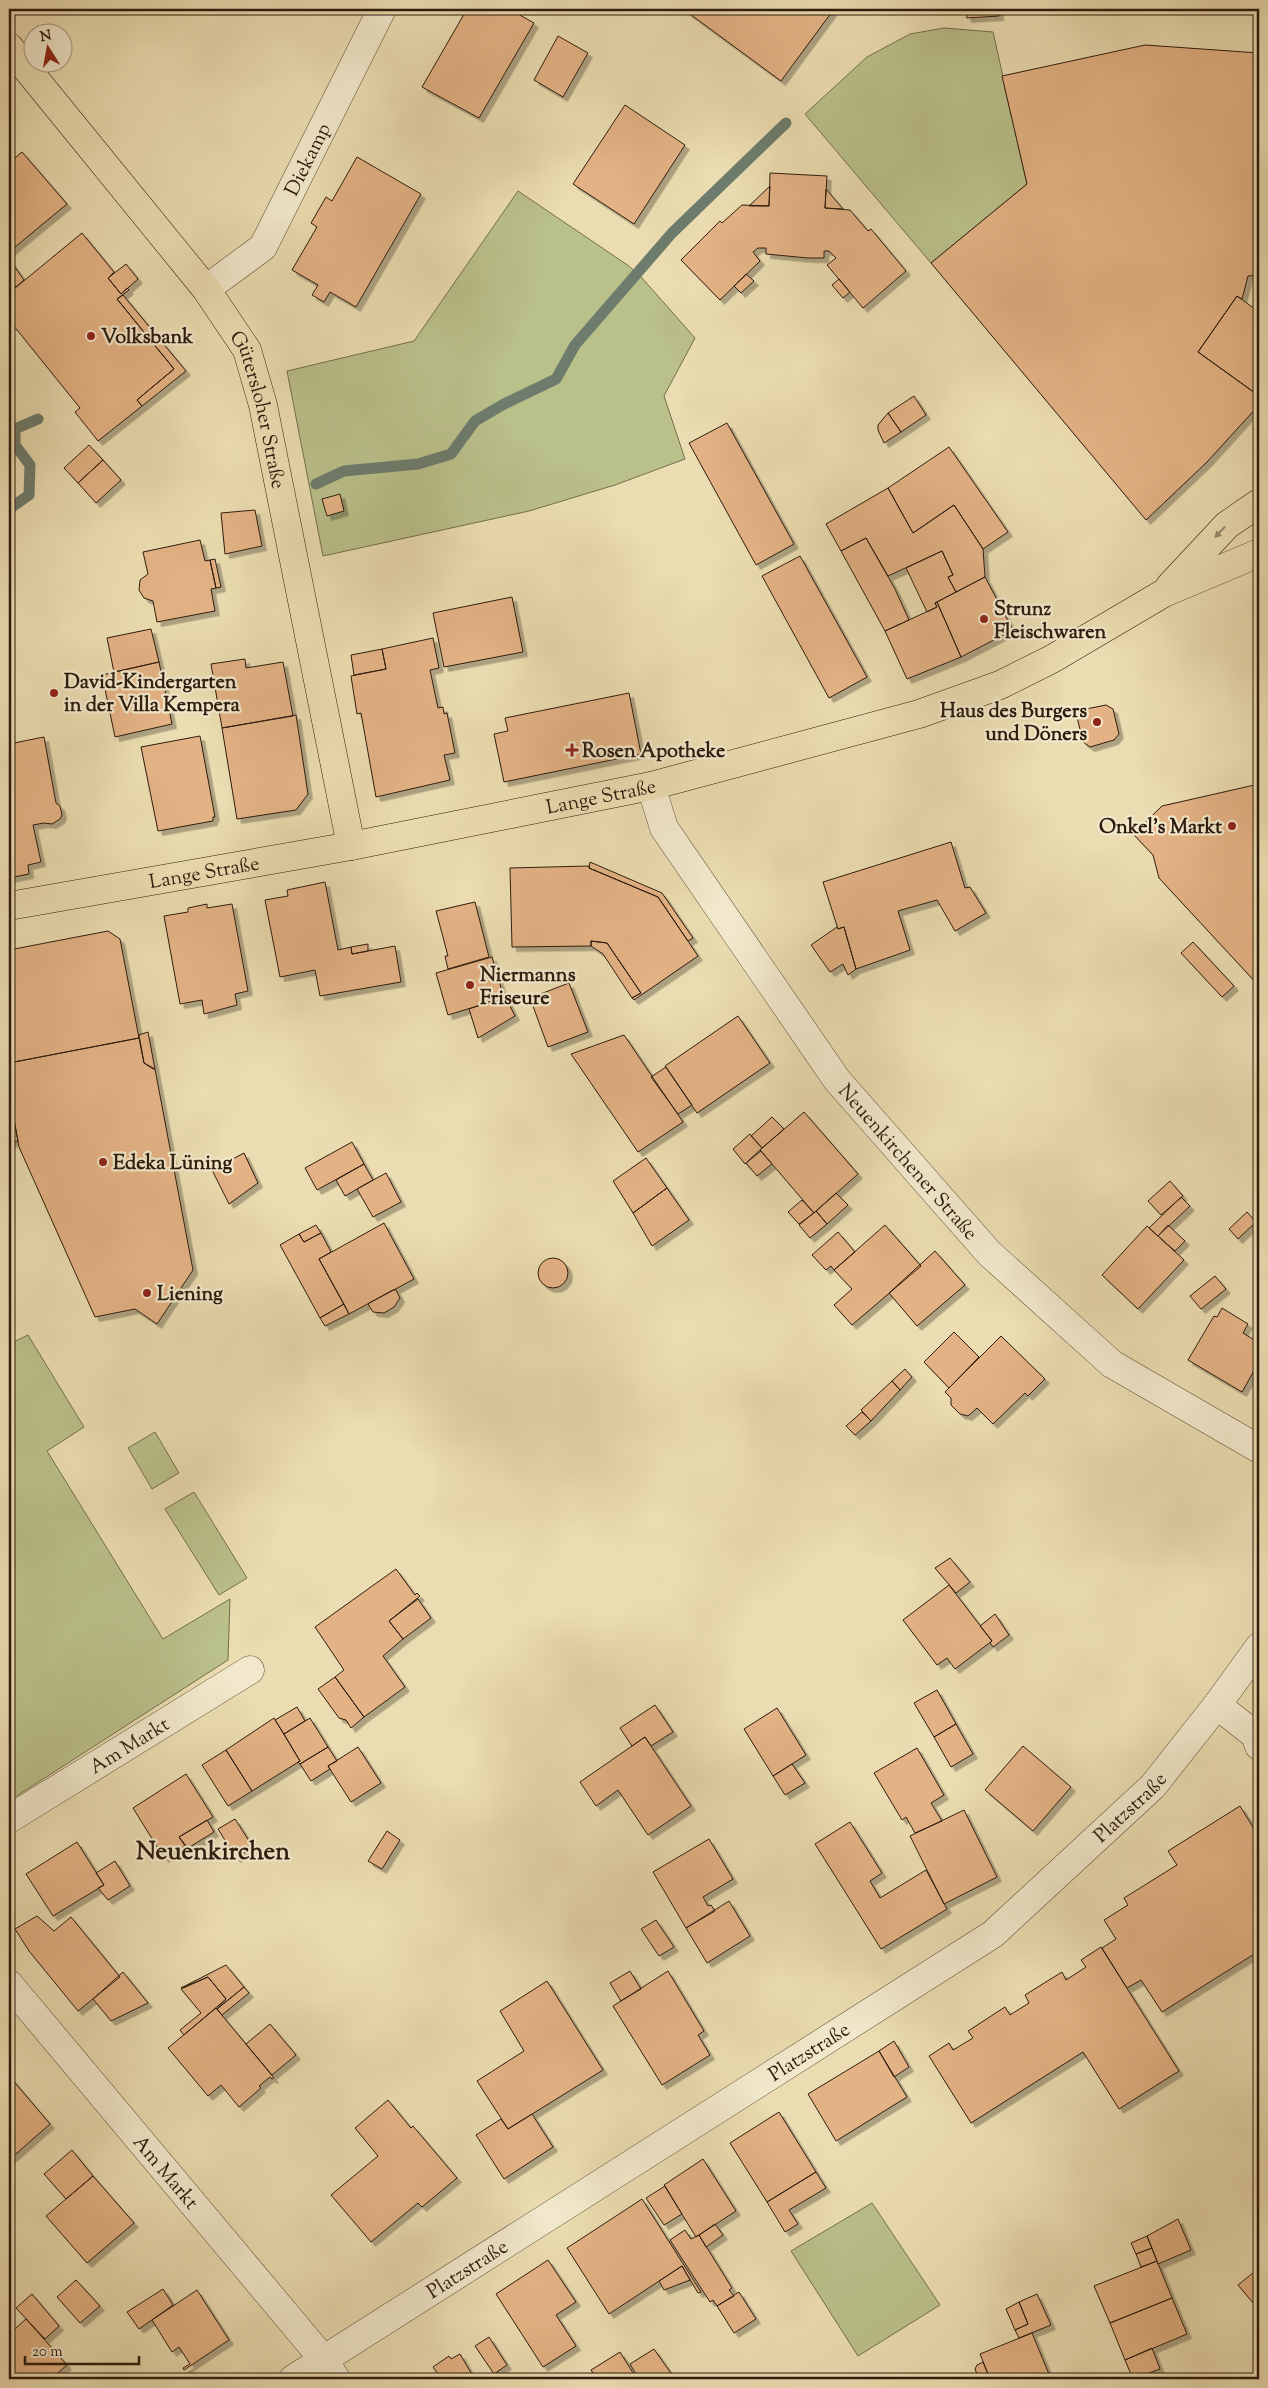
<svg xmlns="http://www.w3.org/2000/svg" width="1268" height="2388" viewBox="0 0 1268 2388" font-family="'Sorts Mill Goudy',serif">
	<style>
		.green { fill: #bac08a; stroke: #746e4c }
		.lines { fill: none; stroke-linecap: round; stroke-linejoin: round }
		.stream { stroke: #6d7c6d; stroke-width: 11 }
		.building { fill: #e4b385; stroke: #2d1b0e; filter: url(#shadow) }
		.minor-casing { stroke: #5c4c37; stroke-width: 29 }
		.major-casing { stroke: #2d1b0e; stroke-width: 29 }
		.minor { stroke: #f2e9cc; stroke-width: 28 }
		.major { stroke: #ebddb1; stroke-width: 28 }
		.oneway { fill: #968668 }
		.poi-dot { fill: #8f2418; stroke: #f2e9cc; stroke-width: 2 }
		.labels { text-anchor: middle; stroke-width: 4.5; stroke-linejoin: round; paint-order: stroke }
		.street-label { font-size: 20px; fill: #2d1b0e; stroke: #f2e9cc }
		.poi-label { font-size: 20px; font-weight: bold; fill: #2d1b0e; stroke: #f2e9cc; text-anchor: start }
		.district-label { font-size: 25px; font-weight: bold; fill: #2d1b0e; stroke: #f2e9cc }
	</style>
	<defs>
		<filter id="shadow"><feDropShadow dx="4.5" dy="4.5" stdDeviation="0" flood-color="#0004"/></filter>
	</defs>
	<rect width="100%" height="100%" fill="#ebddb1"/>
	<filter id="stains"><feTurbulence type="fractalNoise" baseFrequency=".004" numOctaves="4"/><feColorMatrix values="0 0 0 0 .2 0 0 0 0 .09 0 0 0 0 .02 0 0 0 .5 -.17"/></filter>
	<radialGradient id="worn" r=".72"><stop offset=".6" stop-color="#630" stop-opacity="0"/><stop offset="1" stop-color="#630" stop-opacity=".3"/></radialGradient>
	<!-- green -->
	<path class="green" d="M944,28L993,32L1027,184L931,263L805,114L867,57L910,34Z
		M518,191L629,266L642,278L695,338L664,396L685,459L615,485L529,511L323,556L287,371L414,341Z
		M28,1335L84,1427L47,1451L163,1639L230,1599L228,1660L9,1801V1344Z
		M155,1432L179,1473L152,1489L128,1448Z
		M194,1492L247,1578L219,1595L165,1509Z
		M872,2203L940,2305L858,2356L791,2251Z"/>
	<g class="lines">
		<!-- stream -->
		<path class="stream" d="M316,484L344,471L418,464L451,454L475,421L504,404L556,379L575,345L672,233L786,123
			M9,509L29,495L30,465L15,445V429L38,419"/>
	</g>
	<!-- building -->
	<path class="building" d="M467,9H509L534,23L479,118L422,87Z
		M683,9H834L781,81Z
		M966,9H999V16L967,18Z
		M558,36L588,53L563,97L534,80Z
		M1145,45L1259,53V275L1248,276L1242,299L1237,296L1198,352L1255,393L1259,397V405L1207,462L1146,520L931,263L1027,184L1002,76Z
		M625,105L685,145L634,224L573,184Z
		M22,152L67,204L9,252V163Z
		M357,157L421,194L356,307L330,292L324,302L312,295L318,285L292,270L317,227L311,223L326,197L332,201Z
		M770,173L827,176L825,208L850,210L868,231L871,229L906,271L863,308L827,265L836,258L829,251H824V258H808L766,254V248H758L753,252L760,261L720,300L681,260L720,221L722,223L742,205L769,206Z
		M770,186L769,206H749Z
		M826,189L843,209L825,208Z
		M82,233L114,272L108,278L121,294L127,288L129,290L117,299L174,369L137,400L142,406L98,441L75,412L80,408L9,320V293Z
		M9,259L24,280L16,287L9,278Z
		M126,264L138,279L121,294L108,278Z
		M746,274L754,281L741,293L734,286Z
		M839,279L850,292L843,298L832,285Z
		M123,295L186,371L142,406L137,400L174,369L117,299Z
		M1237,296L1259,312V387L1255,393L1198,352Z
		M914,396L926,415L901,432L888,413Z
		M888,413L901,432L884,443L878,430V425Z
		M727,423L794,544L756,565L689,443Z
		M89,445L103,460L78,483L64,468Z
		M949,447L1008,532L983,549L954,505L913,533L888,488Z
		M103,460L121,480L96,503L78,483Z
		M888,488L913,533L954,505L983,549L985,577L956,592L948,577L953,575L942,551L888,576L866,538L841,551L826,524Z
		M340,494L344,511L327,516L322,499Z
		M255,510L262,546L225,554L221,513Z
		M866,538L895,589L909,620L885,631L841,551Z
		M200,540L205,561L210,560L216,588L211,589L215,611L157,622L153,601L144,598L139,590L140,580L148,574L143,552Z
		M942,551L953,575L948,577L956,592L935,603L937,607L927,612L906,568Z
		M800,556L867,677L829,698L762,576Z
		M215,559L221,587L216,588L210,560Z
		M985,577L1013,630L961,657L937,602Z
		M512,597L523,652L444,667L433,613Z
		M937,602L961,657L907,679L885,631L937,607L935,603Z
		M151,629L159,662L114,672L107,638Z
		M433,638L439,668L430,670L438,708L443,707L444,714L447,713L455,753L444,755L450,780L376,797L361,713L357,714L351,676L386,669L382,649Z
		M382,649L386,669L354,675L351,655Z
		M245,659L246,668L283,662L293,716L222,728L211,664Z
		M159,662L172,724L115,737L102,675Z
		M629,693L641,754L504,782L494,734L508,731L505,718Z
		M1106,705L1113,709L1119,734L1114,740L1090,747L1083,742L1077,717L1081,710Z
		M296,715L308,794L296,810L237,819L222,728Z
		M200,736L215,817H213V821L158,831L141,747Z
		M44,737L56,803L60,806L62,815L60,819L52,824L44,823L33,825L41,862L28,865L29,874L9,878V744Z
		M1259,784V986L1159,878L1153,855L1133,834L1162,806Z
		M951,842L965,888L970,887L986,913L955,931L937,900L898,911L910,950L856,969L844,927L838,929L823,882Z
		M590,862L662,893L693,938L688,941L658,897L589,868Z
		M589,866V868L658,897L698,956L634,1000L632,998L641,993L607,943L591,941V946L512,947L510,868Z
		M325,882L338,950L351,947L352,954L395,946L401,982L320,996L315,970L280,977L265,900L288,896L287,890Z
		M475,902L489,957L448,969L445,956H448L436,911Z
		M207,904V908L232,904L248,991L235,994L237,1005L204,1014L202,1000L180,1004L164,916L188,912V908Z
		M837,927L838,929L844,927L856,969L848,975L843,964L830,972L811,945Z
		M108,931L120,939L139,1038L9,1063V950Z
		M591,941L607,943L641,993L632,998L603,954L591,946Z
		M1193,942L1234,986L1222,997L1181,953Z
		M368,944V951L352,954L351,947Z
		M492,957L504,998L448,1015L436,973Z
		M569,983L588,1032L548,1047L530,998Z
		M505,996L515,1016L478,1038L469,1009Z
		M738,1016L770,1063L697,1113L665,1066Z
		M148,1032L155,1069H153L144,1063L139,1035Z
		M624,1035L683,1122L638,1152L571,1054Z
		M139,1038L144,1063L155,1069L193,1270L157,1324L135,1309L95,1317L19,1147L9,1093V1063Z
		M666,1067L692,1105L678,1114L651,1077Z
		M9,1093L18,1141L9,1143Z
		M804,1112L858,1174L814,1213L760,1150Z
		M772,1117L784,1129L762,1148L751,1136Z
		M750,1134L762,1148L745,1164L733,1149Z
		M352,1142L364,1164L317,1190L305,1168Z
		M761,1151L772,1164L757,1176L746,1163Z
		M244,1153L258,1183L229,1204L212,1170Z
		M646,1158L667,1188L633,1213L613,1181Z
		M364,1164L373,1180L345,1196L336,1180Z
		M386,1173L401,1202L373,1217L357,1189Z
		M1170,1181L1183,1196L1161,1215L1148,1201Z
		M667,1188L689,1220L652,1246L633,1213Z
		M836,1193L848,1205L827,1224L816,1211Z
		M1181,1197L1190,1206L1158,1236L1149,1228Z
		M802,1200L814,1213L799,1224L788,1212Z
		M816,1211L827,1224L810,1238L799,1225Z
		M1247,1212L1256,1222L1238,1239L1229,1229Z
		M384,1223L414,1279L349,1314L319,1259Z
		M316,1225L321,1233L304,1242L299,1234Z
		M885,1225L921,1266L852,1325L834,1305L852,1289L834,1270Z
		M1168,1225L1185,1241L1175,1251L1158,1236Z
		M1147,1226L1184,1260L1138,1309L1102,1275Z
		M838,1232L855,1252L834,1270L831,1266L826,1270L812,1255Z
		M321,1233L331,1252L319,1259L344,1304L320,1318L280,1245L299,1234L304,1242Z
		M935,1251L965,1285L917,1326L889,1293Z
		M538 1273a15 15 0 1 1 30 0a15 15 0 1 1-30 0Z
		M1215,1276L1226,1289L1201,1309L1190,1296Z
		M393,1290H396L400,1298L394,1307L384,1313L373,1312L368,1304L369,1303Z
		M344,1304L349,1314L325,1326L320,1318Z
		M1222,1308L1248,1324L1243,1333L1259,1343V1362L1242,1392L1188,1360L1214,1316L1217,1317Z
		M954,1332L979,1357L949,1388L924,1362Z
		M1001,1336L1045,1379L1028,1396L1025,1393L993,1424L977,1408L968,1416L960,1414L951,1405V1398L945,1392Z
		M905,1369L912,1377L900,1390L892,1381Z
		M892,1381L900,1390L871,1421L861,1410Z
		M862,1412L871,1421L855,1435L846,1426Z
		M950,1558L970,1582L956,1593L935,1568Z
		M396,1569L415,1595L417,1593L420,1596L389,1621L403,1639L383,1656L405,1687L364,1717L335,1677L344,1670L315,1627Z
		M949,1585L992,1641L955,1669L947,1658L937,1665L903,1620Z
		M418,1599L431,1618L403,1639L389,1621Z
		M995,1614L1009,1635L993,1647L990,1643L992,1641L980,1626Z
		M335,1677L364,1717L351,1728L346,1720L339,1718L318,1689Z
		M937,1690L956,1724L934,1737L914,1703Z
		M655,1705L673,1732L651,1746L645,1737L632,1746L620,1728Z
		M297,1707L305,1721L284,1734L275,1720Z
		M777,1708L806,1755L773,1776L744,1729Z
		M274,1718L300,1761L252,1791L226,1750Z
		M310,1718L328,1747L300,1764L298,1762L300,1761L284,1734Z
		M956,1724L973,1754L951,1767L934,1737Z
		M645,1737L691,1806L648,1835L618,1790L596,1806L580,1782Z
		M1023,1746L1071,1787L1033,1831L985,1790Z
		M328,1747L337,1761L328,1766L330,1769L311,1781L300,1764Z
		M358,1747L381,1783L351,1802L328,1766Z
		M917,1748L944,1795L931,1803L942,1821L915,1833L906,1817L902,1820L874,1773Z
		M226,1750L252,1791L228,1806L202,1765Z
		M792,1764L805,1783L785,1795L773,1776Z
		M186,1774L213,1817L179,1837L185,1846L164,1858L133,1808Z
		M1240,1806L1259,1837V1951L1162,2012L1141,1980L1127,1988L1102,1948L1116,1939L1104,1920L1128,1905L1124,1898L1177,1865L1168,1851Z
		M964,1810L997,1877L944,1904L910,1836Z
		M235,1819L253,1847L236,1858L218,1829Z
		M207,1820L214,1832L188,1848L179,1837Z
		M850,1822L882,1873L870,1881L880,1898L926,1870L947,1909L881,1949L815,1844Z
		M387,1831L400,1840L382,1869L368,1861Z
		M709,1839L733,1879L703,1897L708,1906L711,1905L715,1911L686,1928L653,1872Z
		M77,1842L104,1885L53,1916L26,1874Z
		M115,1861L130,1886L108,1900L98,1888L104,1885L96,1873Z
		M729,1901L750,1936L707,1963L686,1928Z
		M37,1916L54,1931L71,1917L120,1977L78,2011L29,1951L15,1929Z
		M656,1920L674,1947L659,1956L641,1929Z
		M1101,1947L1179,2071L1119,2109L1083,2052L971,2123L929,2056L949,2043L953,2050L973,2038L968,2031L1005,2007L1010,2015L1029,2003L1025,1995L1062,1972L1066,1980L1086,1967L1081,1960Z
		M226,1965L244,1987L217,2009L226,1999L208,1977L181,1988Z
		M630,1971L641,1989L621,2001L610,1983Z
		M668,1971L704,2031L698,2035L710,2055L662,2085L613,2006Z
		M123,1972L148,2003L111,2021L93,1999Z
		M208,1977L226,1999L184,2035L180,2030L201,2013L181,1989Z
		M547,1981L603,2070L508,2129L477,2081L524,2051L500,2011Z
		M244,1987L249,1993L222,2015L217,2009Z
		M216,2008L274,2078L272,2079L270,2077L259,2086L261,2088L239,2107L221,2085L208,2096L168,2048Z
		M270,2024L296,2055L272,2075L246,2044Z
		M894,2041L909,2067L894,2077L879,2051Z
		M879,2051L907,2097L836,2141L808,2094Z
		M11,2078L50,2124L9,2160V2080Z
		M388,2100L411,2128L413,2126L457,2178L422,2207L418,2203L371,2242L331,2195L378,2156L355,2128Z
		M779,2112L816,2172L767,2202L730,2143Z
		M532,2114L553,2147L504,2179L476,2135L501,2119L508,2129Z
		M72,2150L93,2176L66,2199L44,2174Z
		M703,2159L736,2211L696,2237L664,2185Z
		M816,2172L826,2188L789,2210L798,2224L785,2232L767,2202Z
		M93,2176L134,2223L87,2263L46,2216Z
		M665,2186L682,2214L664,2225L646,2198Z
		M642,2199L701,2292L698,2293L682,2266L609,2314L567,2248Z
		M1178,2219L1191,2250L1158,2264L1147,2236Z
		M715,2224L723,2235L706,2247L699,2235Z
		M685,2230L691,2239L699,2235L732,2288L729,2290L734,2296L717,2306L713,2300L710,2302L670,2240Z
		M1147,2236L1152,2248L1136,2254L1131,2243Z
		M1152,2248L1157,2261L1141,2267L1136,2254Z
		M548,2260L576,2302L556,2315L576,2346L543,2367L496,2294Z
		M1157,2261L1172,2298L1110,2323L1094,2286Z
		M682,2266L690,2280L664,2290L659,2281Z
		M1259,2268V2310L1238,2285Z
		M76,2280L100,2306L80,2323L57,2297Z
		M163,2289L173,2305L139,2329L127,2312Z
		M197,2290L229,2340L184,2370L183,2368L190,2364L179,2347L172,2352L152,2320Z
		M739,2292L756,2319L734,2333L717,2306Z
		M32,2294L59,2326L45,2339L16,2308Z
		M1037,2294L1051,2325L1019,2338L1015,2330L1028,2324L1019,2302Z
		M1172,2298L1187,2334L1125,2360L1110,2323Z
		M1019,2302L1028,2324L1015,2330L1006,2309Z
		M26,2319L67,2365L52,2378L54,2379H9V2334Z
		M1032,2333L1051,2379H990L980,2354Z
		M489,2337L507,2365L494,2374L475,2346Z
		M1152,2348L1160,2369L1133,2379L1125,2360Z
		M654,2349L675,2379H639L630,2364Z
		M620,2352L635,2376L630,2379H597L591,2370Z
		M460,2354L474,2378L437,2379L435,2376L438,2374L433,2367L449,2356L451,2359Z
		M983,2362L990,2379H979L975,2369L977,2365Z"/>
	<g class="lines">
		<defs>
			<g id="minor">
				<path id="s1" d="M206,289L263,247L382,9"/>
				<path id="s2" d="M651,786L664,828L837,1080L989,1253L1112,1364L1259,1449"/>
				<path d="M1217,1705L1255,1735L1259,1746"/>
				<path id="s3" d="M9,1819L250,1670"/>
				<path id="s4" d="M9,1984L324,2360L336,2379"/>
				<path id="s5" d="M293,2379L993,1934L1153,1786L1217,1705L1259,1647"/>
			</g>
			<g id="major">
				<path id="s6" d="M9,47L206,289L247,350L263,405L351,846"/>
				<path d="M1170,586L1227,525L1259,503"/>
				<path id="s7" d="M9,906L351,846L651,786L919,714L1000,685L1052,659L1164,593L1259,553"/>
			</g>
		</defs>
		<!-- minor casing -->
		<use href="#minor" class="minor-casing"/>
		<!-- major casing -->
		<use href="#major" class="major-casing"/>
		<!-- minor -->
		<use href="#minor" class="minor"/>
		<!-- major -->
		<use href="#major" class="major"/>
	</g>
	<!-- one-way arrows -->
	<defs><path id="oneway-solid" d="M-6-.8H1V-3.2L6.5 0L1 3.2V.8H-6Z" transform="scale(1.25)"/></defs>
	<use class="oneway" href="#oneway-solid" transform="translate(1220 532) rotate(133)"/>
	<!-- markers -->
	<g class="poi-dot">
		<circle cx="91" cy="336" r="5"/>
		<circle cx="984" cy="619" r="5"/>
		<circle cx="54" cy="693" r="5"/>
		<circle cx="1097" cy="722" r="5"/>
		<path d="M569.5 742.5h5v5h5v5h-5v5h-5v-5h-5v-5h5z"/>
		<circle cx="1232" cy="826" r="5"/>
		<circle cx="470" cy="985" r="5"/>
		<circle cx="103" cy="1162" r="5"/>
		<circle cx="147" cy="1293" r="5"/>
	</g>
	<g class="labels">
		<!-- street labels -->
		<g class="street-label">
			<text dy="7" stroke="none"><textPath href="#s1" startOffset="169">Diekamp</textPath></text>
			<text dy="7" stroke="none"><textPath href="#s6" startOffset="446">Gütersloher Straße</textPath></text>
			<text dy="7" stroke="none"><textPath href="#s7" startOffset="602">Lange Straße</textPath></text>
			<text dy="7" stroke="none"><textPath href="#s7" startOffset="198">Lange Straße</textPath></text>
			<text dy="7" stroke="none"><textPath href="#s2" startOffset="458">Neuenkirchener Straße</textPath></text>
			<text dy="7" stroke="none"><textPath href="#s3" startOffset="141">Am Markt</textPath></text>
			<text dy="7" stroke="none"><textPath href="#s5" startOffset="1016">Platzstraße</textPath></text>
			<text dy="7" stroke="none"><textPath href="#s5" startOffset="611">Platzstraße</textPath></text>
			<text dy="7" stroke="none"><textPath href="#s4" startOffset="245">Am Markt</textPath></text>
			<text dy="7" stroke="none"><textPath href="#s5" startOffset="206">Platzstraße</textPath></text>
		</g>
		<!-- poi labels -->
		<g class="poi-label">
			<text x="101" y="343">Volksbank</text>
			<text x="994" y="615">Strunz<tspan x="994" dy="23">Fleischwaren</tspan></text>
			<text x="64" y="688">David-Kindergarten<tspan x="64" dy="23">in der Villa Kempera</tspan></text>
			<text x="1087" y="717" text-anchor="end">Haus des Burgers<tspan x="1087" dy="23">und Döners</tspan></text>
			<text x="582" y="757">Rosen Apotheke</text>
			<text x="1222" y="833" text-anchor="end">Onkel's Markt</text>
			<text x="480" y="981">Niermanns<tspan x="480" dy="23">Friseure</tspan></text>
			<text x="113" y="1169">Edeka Lüning</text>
			<text x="157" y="1300">Liening</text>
		</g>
		<!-- district labels -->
		<g class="district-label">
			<text x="213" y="1859">Neuenkirchen</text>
		</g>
	</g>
	<!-- margin -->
	<rect width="1268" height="2388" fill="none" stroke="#ebddb1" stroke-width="30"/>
	<rect x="10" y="10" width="1248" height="2368" fill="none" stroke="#2d1b0e" stroke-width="2.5"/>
	<rect x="15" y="15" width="1238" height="2358" fill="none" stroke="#2d1b0e"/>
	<!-- north arrow -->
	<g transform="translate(48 48) rotate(349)"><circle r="24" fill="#f2e9cc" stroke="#a39780"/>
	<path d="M0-4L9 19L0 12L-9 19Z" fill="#8f2418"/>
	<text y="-8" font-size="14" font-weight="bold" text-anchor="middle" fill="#2d1b0e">N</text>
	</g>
	<!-- scale -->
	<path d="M25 2356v8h114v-8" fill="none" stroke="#2d1b0e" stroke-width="2.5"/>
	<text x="32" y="2356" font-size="15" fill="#2d1b0e" stroke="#f2e9cc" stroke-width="4" paint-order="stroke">20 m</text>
	<rect width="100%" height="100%" filter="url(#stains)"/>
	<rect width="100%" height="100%" fill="url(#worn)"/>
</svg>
